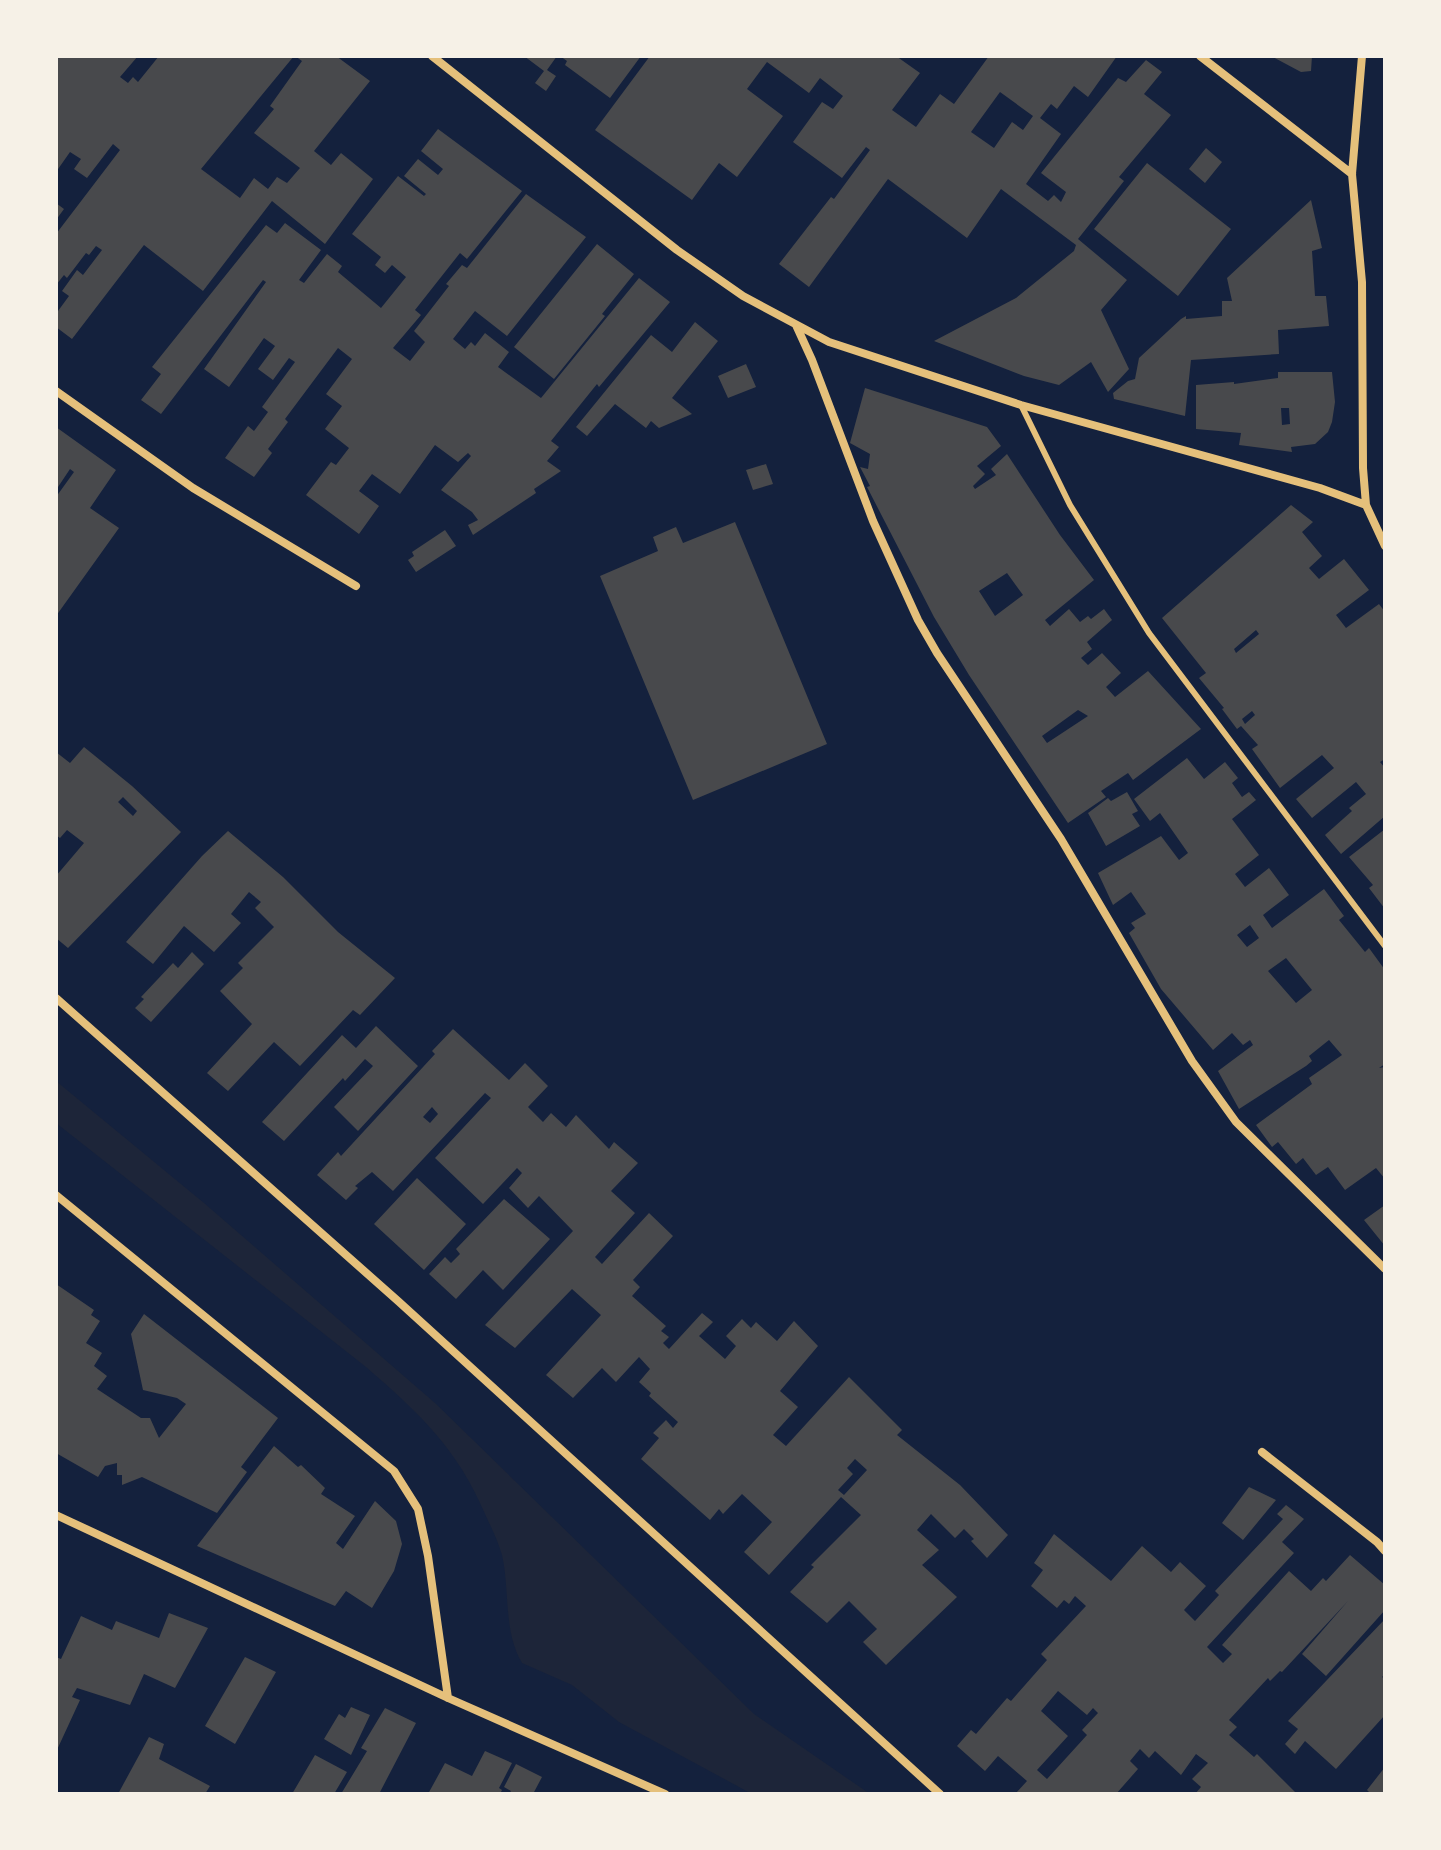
<svg xmlns="http://www.w3.org/2000/svg" width="1441" height="1850" viewBox="0 0 1441 1850" font-family="'Open Sans',sans-serif">
	<style>
		.green { fill: #1d2539 }
		.building { fill: #48494c; fill-rule: evenodd }
		.lines { fill: none; stroke-linecap: round; stroke-linejoin: round }
		.service { stroke: #e5c07b; stroke-width: 6 }
		.minor { stroke: #e5c07b; stroke-width: 8 }
	</style>
	<rect width="100%" height="100%" fill="#14213d"/>
	<!-- green -->
	<path class="green" d="M56,1081L204,1203L435,1403L754,1714L870,1794H752L619,1722L572,1685L522,1663C503,1631 510,1590 502,1555C498,1541 491,1527 485,1514C457,1448 420,1414 366,1367L56,1123Z"/>
	<!-- building -->
	<path class="building" d="M56,56H138L120,77L128,83L133,77L138,82L159,56H294L201,169L240,198L254,178L268,189L277,177L287,183L300,168L254,133L274,109L270,106L302,61L295,56H336L370,81L314,151L331,165L341,153L373,179L325,244L272,201L203,291L144,245L72,339L56,327V310L58,311L69,296L62,291L77,270L83,275L102,250L96,246L89,255L86,253L67,278L64,275L56,285V234L120,150L113,144L87,178L74,169L81,159L70,152L56,172Z
		M524,56H557L547,70L556,76L546,91L535,83L544,71Z
		M560,56H641L610,98L565,65L567,61Z
		M650,56H896L920,73L892,110L916,127L940,94L954,104L989,56H1117L1088,97L1074,86L1057,109L1051,104L1040,118L1061,134L1026,184L1048,201L1054,195L1061,202L1066,192L1041,173L1118,78L1126,82L1146,60L1162,72L1144,94L1171,115L1119,177L1124,181L1078,239L1127,280L1101,310L1129,369L1108,392L1091,362L1059,385L1024,376L934,341L1016,298L1074,251L1076,245L1001,189L967,238L888,179L809,287L779,264L831,197L834,199L870,150L866,147L842,178L793,142L822,102L833,109L843,96L820,78L809,93L767,62L747,89L783,116L737,177L719,163L692,200L595,130ZM1000,92L1033,116L1023,130L1012,122L994,148L971,132Z
		M1271,56H1312L1311,71L1301,72Z
		M438,129L522,191L467,259L460,253L415,310L421,315L393,348L410,361L425,342L414,331L449,286L446,284L462,265L467,268L526,194L586,237L507,336L475,311L453,339L465,349L471,342L475,346L485,333L509,352L498,367L541,398L639,278L670,302L599,387L597,384L551,441L559,447L547,461L561,471L534,489L536,493L473,535L468,525L478,520L472,512L441,490L471,456L468,453L458,462L435,445L400,494L372,474L359,491L379,506L359,534L306,495L331,462L336,465L349,448L325,429L342,406L326,394L352,359L338,348L285,419L288,422L268,449L272,453L254,477L225,458L248,426L254,431L268,412L262,407L295,362L289,358L273,380L258,369L275,346L264,338L229,387L204,369L266,282L263,280L161,414L141,400L161,374L152,367L266,225L277,233L285,223L321,250L299,280L304,283L327,254L342,266L338,272L381,308L406,277L392,265L385,273L375,265L381,257L352,234L398,176L424,196L426,194L404,176L418,159L438,175L443,169L421,151Z
		M1206,148L1222,162L1205,183L1189,169Z
		M1147,163L1231,229L1178,296L1094,229Z
		M1311,200L1322,248L1312,251L1315,296H1326L1329,326L1278,330L1279,354L1191,360L1185,416L1114,399L1113,393L1128,381L1135,379L1139,358L1181,319L1186,316V319L1222,316V301H1232L1227,278Z
		M56,203L64,209L56,220Z
		M597,244L634,274L602,314L605,316L554,379L514,347Z
		M695,322L718,341L672,398L692,414L659,428L651,421L646,428L615,404L587,436L576,427L651,335L672,352Z
		M746,364L756,387L728,398L718,376Z
		M1278,372H1332L1335,402L1332,422L1328,432L1315,444L1291,447L1292,452L1239,445L1241,433L1196,429V385L1234,382V384L1278,378ZM1281,408H1289L1290,424L1282,425Z
		M865,388L987,427L1001,446L977,466L985,474L973,486L975,489L996,475L991,469L1007,454L1060,535L1094,580L1045,620L1050,626L1069,609L1080,622L1088,616L1091,619L1104,609L1112,620L1087,642L1092,649L1081,658L1088,665L1102,653L1121,673L1106,687L1115,697L1148,671L1201,729L1133,780L1128,773L1101,791L1106,797L1068,823L969,675L934,617L867,487L870,486L860,467L868,469L870,454L850,443ZM1007,573L1023,595L995,616L979,591ZM1078,710L1088,716L1047,743L1042,736Z
		M56,427L116,470L90,508L119,528L56,616V497L74,472L70,469L56,490Z
		M766,464L773,484L753,490L746,470Z
		M1291,505L1313,522L1302,532L1322,556L1309,568L1319,579L1344,559L1369,590L1336,615L1346,628L1379,604L1385,612V759L1380,762L1385,768V816L1341,854L1325,835L1352,811L1349,808L1366,794L1356,782L1312,818L1296,799L1334,768L1322,755L1280,788L1252,749L1258,745L1241,726L1237,729L1222,709L1224,708L1199,678L1206,673L1162,618ZM1256,630L1259,634L1236,653L1234,649ZM1252,711L1255,715L1245,724L1242,719Z
		M735,522L827,744L693,800L600,576L658,551L653,537L676,527L683,543Z
		M445,530L456,546L416,572L408,560L414,556L412,552Z
		M84,747L132,786L181,832L68,948L56,938V876L84,843L67,830L60,838L56,835V752L70,763ZM123,797L137,811L133,816L118,802Z
		M1187,758L1204,779L1225,762L1238,778L1232,783L1242,797L1249,792L1256,800L1232,819L1259,855L1235,874L1245,887L1269,868L1289,895L1263,915L1272,928L1324,889L1344,916L1339,920L1365,952L1369,948L1385,970V1064L1379,1068L1385,1067V1179L1376,1168L1345,1190L1328,1167L1316,1175L1303,1158L1296,1164L1278,1142L1272,1147L1256,1125L1312,1084L1309,1078L1342,1055L1329,1040L1309,1056L1312,1061L1306,1066L1239,1109L1218,1071L1253,1045L1250,1040L1243,1045L1232,1033L1213,1050L1161,989L1129,933L1135,928L1131,923L1146,914L1131,892L1113,905L1098,873L1161,836L1179,860L1188,853L1160,813L1150,821L1134,799ZM1250,925L1259,938L1247,947L1237,935ZM1286,958L1312,990L1296,1003L1268,971Z
		M1127,792L1138,811L1132,814L1140,826L1106,846L1088,813L1108,798L1111,801Z
		M1385,829V909L1369,888L1373,885L1349,857Z
		M228,831L283,877L338,932L395,978L360,1015L353,1010L300,1066L274,1042L228,1091L207,1073L252,1024L220,991L243,968L238,963L274,927L255,908L261,902L249,892L231,914L241,923L214,952L184,926L153,964L126,942L202,856Z
		M192,952L204,964L151,1022L135,1008L144,999L141,997L173,963L178,968Z
		M376,1026L418,1066L358,1131L334,1107L373,1066L365,1059L345,1081L343,1078L284,1141L262,1122L342,1035L356,1048Z
		M453,1029L509,1080L525,1063L548,1086L528,1107L543,1122L551,1113L566,1127L576,1115L609,1149L614,1142L638,1163L611,1191L635,1213L595,1257L602,1264L649,1213L673,1236L633,1280L640,1287L632,1296L666,1326L661,1331L669,1337L663,1343L669,1349L702,1313L713,1322L699,1336L725,1359L736,1346L726,1336L742,1319L751,1328L756,1322L777,1341L794,1321L818,1346L780,1391L798,1407L773,1435L786,1446L849,1377L902,1430L897,1435L960,1485L1008,1535L987,1558L971,1541L974,1539L964,1529L955,1538L931,1514L917,1530L939,1550L922,1565L957,1597L886,1665L863,1642L877,1629L849,1601L827,1623L790,1592L814,1567L811,1565L861,1515L841,1497L769,1575L744,1552L772,1522L742,1494L723,1514L719,1509L710,1520L641,1459L659,1438L653,1433L666,1420L673,1428L678,1422L649,1396L651,1393L639,1382L650,1369L639,1357L616,1382L602,1368L573,1398L546,1375L601,1315L572,1289L515,1348L485,1325L573,1231L539,1196L528,1208L509,1188L522,1173L517,1168L483,1204L435,1158L491,1098L485,1093L393,1191L372,1172L355,1186L358,1188L346,1200L317,1175L338,1152L341,1156L435,1054L432,1051ZM432,1107L438,1114L430,1123L423,1117ZM855,1459L867,1470L844,1495L838,1490L853,1474L847,1468Z
		M417,1178L466,1224L424,1270L374,1224Z
		M504,1199L550,1239L503,1290L483,1270L456,1299L429,1274L445,1257L451,1263L460,1254L456,1249Z
		M1385,1205V1246L1364,1220Z
		M56,1284L94,1310L91,1315L100,1321L86,1343L102,1353L94,1366L107,1376L97,1389L141,1418H150L159,1438L186,1404L177,1398L143,1390L131,1334L144,1314L278,1418L241,1467L247,1472L217,1513L142,1477L122,1485V1475H117V1463L105,1466L98,1477L56,1453Z
		M274,1446L298,1467L301,1465L325,1488L321,1494L355,1516L336,1543L343,1549L375,1501L396,1521L402,1544L394,1571L372,1608L346,1591L335,1606L197,1546Z
		M1249,1487L1276,1500L1243,1540L1222,1523Z
		M1286,1505L1304,1519L1282,1542L1294,1553L1207,1647L1223,1663L1232,1654L1222,1645L1289,1571L1311,1591L1323,1578L1326,1581L1350,1555L1385,1585V1610L1326,1676L1302,1654L1348,1601L1282,1672L1280,1671L1270,1681L1268,1678L1229,1720L1237,1727L1229,1735L1254,1757L1257,1754L1297,1794H1195L1201,1787L1192,1779L1208,1763L1196,1754L1181,1775L1155,1751L1149,1758L1140,1749L1130,1761L1138,1769L1116,1794H1015L1027,1781L998,1756L985,1771L957,1746L971,1730L976,1734L1007,1698L1011,1701L1047,1660L1041,1654L1086,1606L1075,1596L1069,1604L1064,1600L1057,1608L1031,1586L1043,1570L1034,1563L1054,1534L1111,1581L1142,1546L1171,1572L1180,1562L1206,1586L1184,1610L1195,1621L1219,1595L1215,1591L1283,1519L1277,1514ZM1058,1691L1087,1715L1093,1708L1098,1713L1082,1730L1087,1735L1047,1779L1037,1770L1068,1736L1041,1711Z
		M169,1613L208,1628L175,1688L144,1674L130,1705L77,1688L72,1697L80,1700L56,1752V1657L61,1659L81,1616L112,1630L116,1621L159,1638Z
		M1385,1619V1674L1382,1677L1385,1679V1715L1336,1769L1305,1741L1295,1754L1285,1744L1298,1729L1288,1721Z
		M245,1657L276,1672L235,1744L205,1726Z
		M351,1707L370,1715L351,1755L324,1739L339,1714L345,1718Z
		M385,1708L416,1723L379,1794H341L367,1751L361,1748Z
		M149,1737L164,1744L159,1759L210,1786L205,1794H118Z
		M485,1751L512,1763L499,1788L502,1790L500,1794H428L445,1763L472,1776Z
		M315,1755L347,1772L334,1794H292Z
		M516,1764L542,1777L533,1794H509L511,1791L504,1787Z
		M1385,1767V1794H1371L1367,1790Z"/>
	<g class="lines">
		<!-- service -->
		<path class="service" d="M1021,405L1070,505L1149,633L1385,946"/>
		<!-- minor -->
		<path class="minor" d="M432,56L677,250L743,296L829,342L1021,405L1320,488L1366,505
			M1200,56L1352,174
			M1362,56L1352,174L1362,282L1363,468L1366,505L1385,546
			M796,325L812,360L873,521L918,620L937,653L1061,839L1192,1061L1236,1122L1385,1269
			M56,391L193,488L356,586
			M56,998L398,1301L940,1794
			M56,1195L394,1471L418,1509L428,1556L448,1698
			M1262,1452L1377,1542L1385,1551
			M56,1515L448,1698L665,1794"/>
	</g>
	<!-- border -->
	<rect width="1441" height="1850" fill="none" stroke="#f6f1e7" stroke-width="116"/>
</svg>
